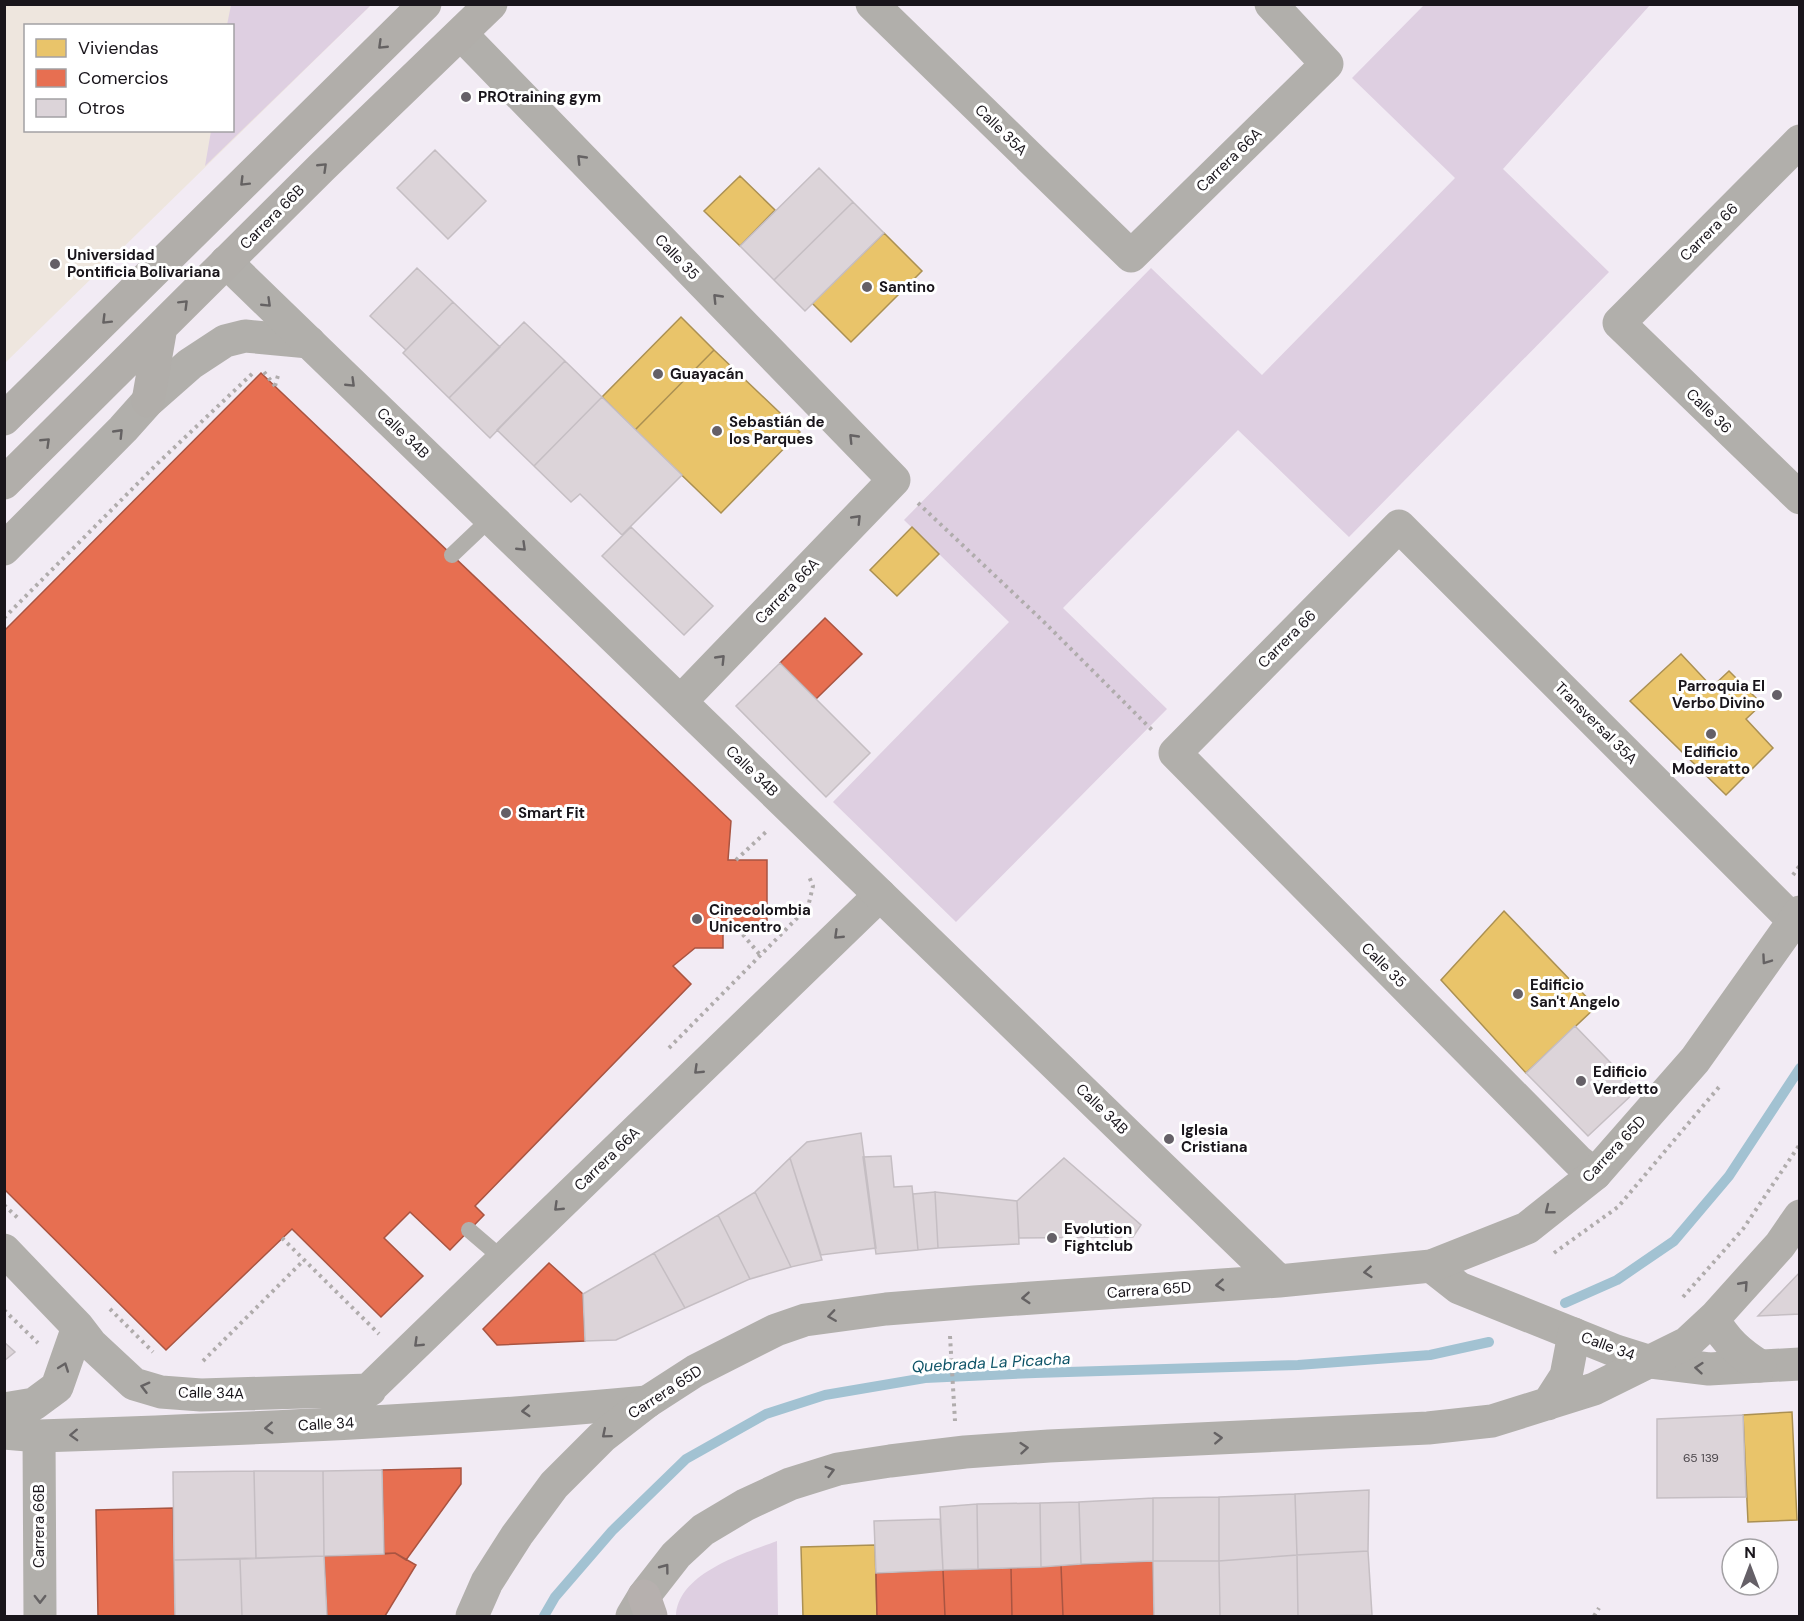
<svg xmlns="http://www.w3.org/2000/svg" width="1804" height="1621" viewBox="0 0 1804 1621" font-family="'DM Sans',sans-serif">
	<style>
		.education { fill: #eee6de; fill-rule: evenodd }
		.green { fill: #decfe1 }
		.homes { fill: #e9c46a; stroke: #ab9052; stroke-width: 1.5 }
		.shops { fill: #e76f51; stroke: #a95441; stroke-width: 1.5 }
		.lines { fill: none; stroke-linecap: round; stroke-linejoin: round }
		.stream { stroke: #a2c2d2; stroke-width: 10 }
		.building { fill: #dcd4d9; stroke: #c5bec3; stroke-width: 1.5 }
		.path { stroke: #b0acac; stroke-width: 4; stroke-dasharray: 3 4.5; stroke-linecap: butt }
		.service { stroke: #b1afab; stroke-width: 16 }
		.minor { stroke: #b1afab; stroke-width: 33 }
		.tertiary { stroke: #b1afab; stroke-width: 33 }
		.secondary { stroke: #b1aeaa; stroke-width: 33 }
		.primary { stroke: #b6b0ae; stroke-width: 33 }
		.oneway { stroke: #656262 }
		.oneway2 { stroke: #656263 }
		.poi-dot { fill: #656067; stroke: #fff; stroke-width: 2 }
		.labels { text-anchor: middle; stroke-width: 6; stroke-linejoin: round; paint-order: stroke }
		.number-label { font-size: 12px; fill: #4c474c }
		.poi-label { font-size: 15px; font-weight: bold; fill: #19151b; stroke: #fff; text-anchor: start }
		.street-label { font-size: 15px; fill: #19151b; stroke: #fff }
		.water-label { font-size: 16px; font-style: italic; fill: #0d5367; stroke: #fff }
	</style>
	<rect width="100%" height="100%" fill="#f2ebf4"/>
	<!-- education -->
	<path class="education" d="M5,5H371L5,363ZM26,26H232V130H26Z"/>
	<!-- green -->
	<path class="green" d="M231,5H371L205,166L211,131L232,130V26L227,25Z
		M1424,5H1650L1503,169L1609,272L1349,537L1238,430L1063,608L1167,709L956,922L833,802L1009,622L904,520L1151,268L1262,375L1455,178L1352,78Z
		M777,1541L778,1616H676C678,1573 743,1554 777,1541Z"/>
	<!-- homes -->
	<path class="homes" d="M740,176L775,210L740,246L704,211Z
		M884,233L922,271L851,342L812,303Z
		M681,317L714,350L635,430L602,397Z
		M714,350L800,432L721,513L635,430Z
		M912,527L939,554L897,596L870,570Z
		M1681,654L1712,687L1729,671L1762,704L1746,719L1773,748L1726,795L1630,701Z
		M1504,911L1596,1007L1526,1073L1441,980Z
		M1792,1412L1797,1520L1748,1522L1743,1415Z
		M875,1545L877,1616H803L801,1547Z"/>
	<!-- shops -->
	<path class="shops" d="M261,373L731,821L728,860H767V922L723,923V948H695L673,966L691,984L475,1206L484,1215L450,1250L410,1212L384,1238L423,1276L381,1317L292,1229L166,1350L4,1189V631Z
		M825,618L862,654L816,699L780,663Z
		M549,1263L583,1294L585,1341L497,1345L483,1329Z
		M461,1468V1484L406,1560L395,1553L384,1554L382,1470Z
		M173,1508L175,1616H98L96,1510Z
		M395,1553L416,1565L385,1616H327L324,1556Z
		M1153,1561L1154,1616H1063L1061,1565Z
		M1061,1565L1063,1616H1012L1011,1568Z
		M1011,1568L1012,1616H945L943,1570Z
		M943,1570L945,1616H877L876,1573Z"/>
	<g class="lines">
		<!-- stream -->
		<path class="stream" d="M1565,1303L1617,1280L1674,1241L1729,1176L1800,1068
			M544,1616L555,1597L612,1531L686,1459L766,1414L825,1395L925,1378L1035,1373L1298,1365L1430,1355L1489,1342"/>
	</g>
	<!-- building -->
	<path class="building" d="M435,150L486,201L448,239L397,188Z
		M819,168L853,202L774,280L740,246Z
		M853,202L884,233L805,311L774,280Z
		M417,268L453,302L406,350L370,316Z
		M453,302L500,347L449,398L403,353Z
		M524,322L565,361L490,438L449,398Z
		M565,361L602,397L534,466L497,430Z
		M602,397L682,475L622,535L580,494L571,502L534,466Z
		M631,527L713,606L684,635L602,556Z
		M780,663L870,753L826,797L736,706Z
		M1575,1026L1637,1090L1588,1136L1526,1073Z
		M861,1133L876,1248L821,1255L790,1158L807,1142Z
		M891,1156L894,1187L912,1186L918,1250L876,1254L863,1157Z
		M790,1158L822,1260L791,1267L755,1192Z
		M1064,1158L1141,1225L1133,1237L1019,1238L1017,1201Z
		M755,1192L791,1267L750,1279L718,1215Z
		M935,1192L938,1248L918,1250L913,1194Z
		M935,1192L1017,1201L1019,1244L938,1248Z
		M718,1215L750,1279L685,1308L654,1253Z
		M654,1253L685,1308L616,1340L585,1341L583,1294Z
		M1800,1272V1314L1758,1316Z
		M4,1342L15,1352L4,1361Z
		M1743,1415L1746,1497L1657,1498V1419Z
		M382,1470L384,1554L324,1556L323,1471Z
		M254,1471H323L324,1556L256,1558Z
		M254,1471L256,1558L174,1560L173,1472Z
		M1369,1490L1368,1551L1297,1555L1295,1494Z
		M1295,1494L1297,1555L1219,1561V1497Z
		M1219,1497V1561H1153V1498Z
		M1153,1498V1561L1081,1564L1079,1502Z
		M1079,1502L1081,1564L1041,1567L1040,1503Z
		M1040,1503L1041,1567L978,1569L977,1504Z
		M977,1504L978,1569L943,1570L940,1507Z
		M940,1519L943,1570L876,1573L874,1521Z
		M1368,1551L1372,1615L1298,1616L1297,1555Z
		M1297,1555L1298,1616H1220L1219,1561Z
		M324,1556L327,1616H242L240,1559Z
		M240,1559L242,1616H175L174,1560Z
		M1153,1561H1219L1220,1616H1154Z"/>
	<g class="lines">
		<!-- path -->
		<path class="path" d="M264,372L275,386
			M275,386L279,372
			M918,503L1044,622L1152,730
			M4,618L159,462L254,372
			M736,860L767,831
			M1793,875L1800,865
			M733,923L761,956
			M669,1048L808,907L813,886L808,874
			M4,1205L19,1219
			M282,1238L379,1334
			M1554,1253L1618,1207L1719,1087
			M1683,1297L1743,1229L1800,1144
			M110,1309L153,1352
			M4,1310L38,1343
			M950,1336L955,1421
			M203,1361L304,1260
			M1594,1616L1599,1608"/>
		<!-- service -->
		<path class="service" d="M452,555L491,518
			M469,1230L504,1260"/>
		<!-- minor -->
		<path class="minor" d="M872,4L1131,256L1327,64L1271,4
			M1800,141L1619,323L1800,498
			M4,549L123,429L148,401L190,364L225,341L245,336L309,342
			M1595,1174L1578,1161L1175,753L1399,526L1794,921
			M4,1250L78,1327L91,1344L134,1384L161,1392L201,1395L370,1390
			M1431,1266L1459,1288L1616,1351L1651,1362L1709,1369L1800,1364
			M4,1409L34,1404L57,1387L78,1327
			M333,1424L880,895
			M4,1433L39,1436C242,1429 445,1421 647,1402
			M39,1436L40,1616"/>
		<!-- tertiary -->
		<path class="tertiary" d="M461,34L894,480L681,701
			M226,262L1279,1281
			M1713,1319C1726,1341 1739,1353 1760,1366
			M1548,1404L1566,1376L1574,1334
			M472,1616L487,1582L517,1535L554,1485L602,1437L647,1402L695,1371L776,1330L805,1320L886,1309L974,1302L1279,1281L1431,1266L1527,1228L1595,1174L1695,1060L1800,912
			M632,1616L644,1596L676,1555L703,1530L745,1505L790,1484L838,1469L890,1461L965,1452L1049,1446L1428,1428L1492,1421L1594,1389L1687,1343L1716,1316L1780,1245L1800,1216"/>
		<!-- secondary -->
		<path class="secondary" d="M148,401L161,327
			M4,419L425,4
			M4,483L322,167L491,4"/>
		<!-- primary -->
		<path class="primary" d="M644,1596L651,1616"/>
	</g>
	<!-- one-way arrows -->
	<defs><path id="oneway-chevron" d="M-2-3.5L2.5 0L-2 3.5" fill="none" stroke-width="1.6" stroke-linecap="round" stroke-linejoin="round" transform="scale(1.5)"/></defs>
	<g class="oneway">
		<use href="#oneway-chevron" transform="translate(382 45) rotate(136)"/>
		<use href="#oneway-chevron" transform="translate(323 167) rotate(-44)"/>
		<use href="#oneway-chevron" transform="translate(244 182) rotate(135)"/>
		<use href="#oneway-chevron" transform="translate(184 304) rotate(-45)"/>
		<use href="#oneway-chevron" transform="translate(106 320) rotate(135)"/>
		<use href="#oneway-chevron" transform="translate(46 442) rotate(-44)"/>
	</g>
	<g class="oneway2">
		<use href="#oneway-chevron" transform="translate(581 159) rotate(-134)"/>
		<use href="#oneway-chevron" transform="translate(717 298) rotate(-134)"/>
		<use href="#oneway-chevron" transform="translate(267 303) rotate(44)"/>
		<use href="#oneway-chevron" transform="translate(351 383) rotate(44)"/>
		<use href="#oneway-chevron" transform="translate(119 433) rotate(-46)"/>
		<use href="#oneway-chevron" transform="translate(853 438) rotate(-134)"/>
		<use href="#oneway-chevron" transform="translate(857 519) rotate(-46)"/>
		<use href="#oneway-chevron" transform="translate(522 547) rotate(44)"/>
		<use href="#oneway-chevron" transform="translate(721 659) rotate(-46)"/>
		<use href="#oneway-chevron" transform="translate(838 935) rotate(136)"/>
		<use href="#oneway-chevron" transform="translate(1766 960) rotate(125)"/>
		<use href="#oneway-chevron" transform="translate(698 1070) rotate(136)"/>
		<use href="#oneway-chevron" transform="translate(558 1207) rotate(136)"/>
		<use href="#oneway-chevron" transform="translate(1549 1210) rotate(141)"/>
		<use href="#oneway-chevron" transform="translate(1368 1272) rotate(175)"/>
		<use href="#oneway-chevron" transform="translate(1220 1285) rotate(176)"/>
		<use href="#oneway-chevron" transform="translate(1744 1285) rotate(-48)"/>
		<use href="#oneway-chevron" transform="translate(1026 1298) rotate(176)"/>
		<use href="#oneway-chevron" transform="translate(832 1316) rotate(172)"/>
		<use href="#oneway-chevron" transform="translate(418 1343) rotate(136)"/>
		<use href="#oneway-chevron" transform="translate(64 1367) rotate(-70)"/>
		<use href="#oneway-chevron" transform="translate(1699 1368) rotate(-175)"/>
		<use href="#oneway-chevron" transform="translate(145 1387) rotate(-165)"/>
		<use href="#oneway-chevron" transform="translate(526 1411) rotate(176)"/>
		<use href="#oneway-chevron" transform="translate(269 1428) rotate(177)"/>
		<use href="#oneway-chevron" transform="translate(606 1434) rotate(140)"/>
		<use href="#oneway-chevron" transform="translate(74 1435) rotate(178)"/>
		<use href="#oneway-chevron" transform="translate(1218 1438) rotate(-3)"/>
		<use href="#oneway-chevron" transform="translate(1024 1448) rotate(-5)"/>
		<use href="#oneway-chevron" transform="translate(830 1471) rotate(-16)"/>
		<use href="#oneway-chevron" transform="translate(665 1568) rotate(-53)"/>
		<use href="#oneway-chevron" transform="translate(40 1599) rotate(90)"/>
	</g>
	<!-- markers -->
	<g class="poi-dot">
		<circle cx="466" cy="97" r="6"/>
		<circle cx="55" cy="264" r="6"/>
		<circle cx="867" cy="287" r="6"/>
		<circle cx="658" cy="374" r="6"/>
		<circle cx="717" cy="431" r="6"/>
		<circle cx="1777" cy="695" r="6"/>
		<circle cx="1711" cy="734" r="6"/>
		<circle cx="506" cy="813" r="6"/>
		<circle cx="697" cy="919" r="6"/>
		<circle cx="1518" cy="994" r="6"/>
		<circle cx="1581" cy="1081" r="6"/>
		<circle cx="1169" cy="1139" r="6"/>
		<circle cx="1052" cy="1238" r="6"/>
	</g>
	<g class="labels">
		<!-- number labels -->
		<g class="number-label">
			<text x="1701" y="1462">65 139</text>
		</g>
		<!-- poi labels -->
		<g class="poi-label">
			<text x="478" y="102">PROtraining gym</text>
			<text x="67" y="260">Universidad<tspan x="67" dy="17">Pontificia Bolivariana</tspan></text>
			<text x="879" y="292">Santino</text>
			<text x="670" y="379">Guayacán</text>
			<text x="729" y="427">Sebastián de<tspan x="729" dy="17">los Parques</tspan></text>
			<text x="1765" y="691" text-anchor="end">Parroquia El<tspan x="1765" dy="17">Verbo Divino</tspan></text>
			<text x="1711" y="757" text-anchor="middle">Edificio<tspan x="1711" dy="17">Moderatto</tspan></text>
			<text x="518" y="818">Smart Fit</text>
			<text x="709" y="915">Cinecolombia<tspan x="709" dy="17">Unicentro</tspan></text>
			<text x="1530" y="990">Edificio<tspan x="1530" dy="17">San't Angelo</tspan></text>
			<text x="1593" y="1077">Edificio<tspan x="1593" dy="17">Verdetto</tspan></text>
			<text x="1181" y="1135">Iglesia<tspan x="1181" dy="17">Cristiana</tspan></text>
			<text x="1064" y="1234">Evolution<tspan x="1064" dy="17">Fightclub</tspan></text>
		</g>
		<!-- street labels -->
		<g class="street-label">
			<text transform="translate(1001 130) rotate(44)" y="5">Calle 35A</text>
			<text transform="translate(1229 160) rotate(-44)" y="5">Carrera 66A</text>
			<text transform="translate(272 217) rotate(-45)" y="5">Carrera 66B</text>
			<text transform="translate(1709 232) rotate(-45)" y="5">Carrera 66</text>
			<text transform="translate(677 257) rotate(46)" y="5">Calle 35</text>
			<text transform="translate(1709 411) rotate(44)" y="5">Calle 36</text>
			<text transform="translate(403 433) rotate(44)" y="5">Calle 34B</text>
			<text transform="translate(787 591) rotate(-46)" y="5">Carrera 66A</text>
			<text transform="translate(1287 639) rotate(-45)" y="5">Carrera 66</text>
			<text transform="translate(1596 723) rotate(45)" y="5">Transversal 35A</text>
			<text transform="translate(752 771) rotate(44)" y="5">Calle 34B</text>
			<text transform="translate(1384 965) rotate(45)" y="5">Calle 35</text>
			<text transform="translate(1102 1109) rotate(44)" y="5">Calle 34B</text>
			<text transform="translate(1614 1149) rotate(-47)" y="5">Carrera 65D</text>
			<text transform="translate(607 1159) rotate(-44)" y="5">Carrera 66A</text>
			<text transform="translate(1149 1290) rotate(-4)" y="5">Carrera 65D</text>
			<text transform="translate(1608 1346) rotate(20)" y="5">Calle 34</text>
			<text transform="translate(665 1392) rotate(-33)" y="5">Carrera 65D</text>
			<text transform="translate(211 1393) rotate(1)" y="5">Calle 34A</text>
			<text transform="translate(326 1424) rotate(-3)" y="5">Calle 34</text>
			<text transform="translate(39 1526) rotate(-90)" y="5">Carrera 66B</text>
		</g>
		<!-- water labels -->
		<g class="water-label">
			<text transform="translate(991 1362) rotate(-3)" y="6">Quebrada La Picacha</text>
		</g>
	</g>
	<!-- border -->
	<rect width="1804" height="1621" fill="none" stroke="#19151b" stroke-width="12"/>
	<!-- legend -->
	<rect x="24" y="24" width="210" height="108" fill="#ffffff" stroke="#a3a1a4" stroke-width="1.5"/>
	<rect x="36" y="39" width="30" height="18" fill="#e9c46a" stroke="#a3a1a4" stroke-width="1.5"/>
	<text x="78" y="54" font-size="18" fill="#19151b">Viviendas</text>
	<rect x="36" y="69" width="30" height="18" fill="#e76f51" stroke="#a3a1a4" stroke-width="1.5"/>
	<text x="78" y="84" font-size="18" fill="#19151b">Comercios</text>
	<rect x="36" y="99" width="30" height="18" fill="#dcd4d9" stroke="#a3a1a4" stroke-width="1.5"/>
	<text x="78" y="114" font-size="18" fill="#19151b">Otros</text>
	<!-- north arrow -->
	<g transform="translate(1750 1567)"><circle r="28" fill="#ffffff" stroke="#a3a1a4" stroke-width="1.5"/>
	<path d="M0-4.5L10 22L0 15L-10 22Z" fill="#656067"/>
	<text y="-9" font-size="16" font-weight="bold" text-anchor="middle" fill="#19151b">N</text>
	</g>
</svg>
